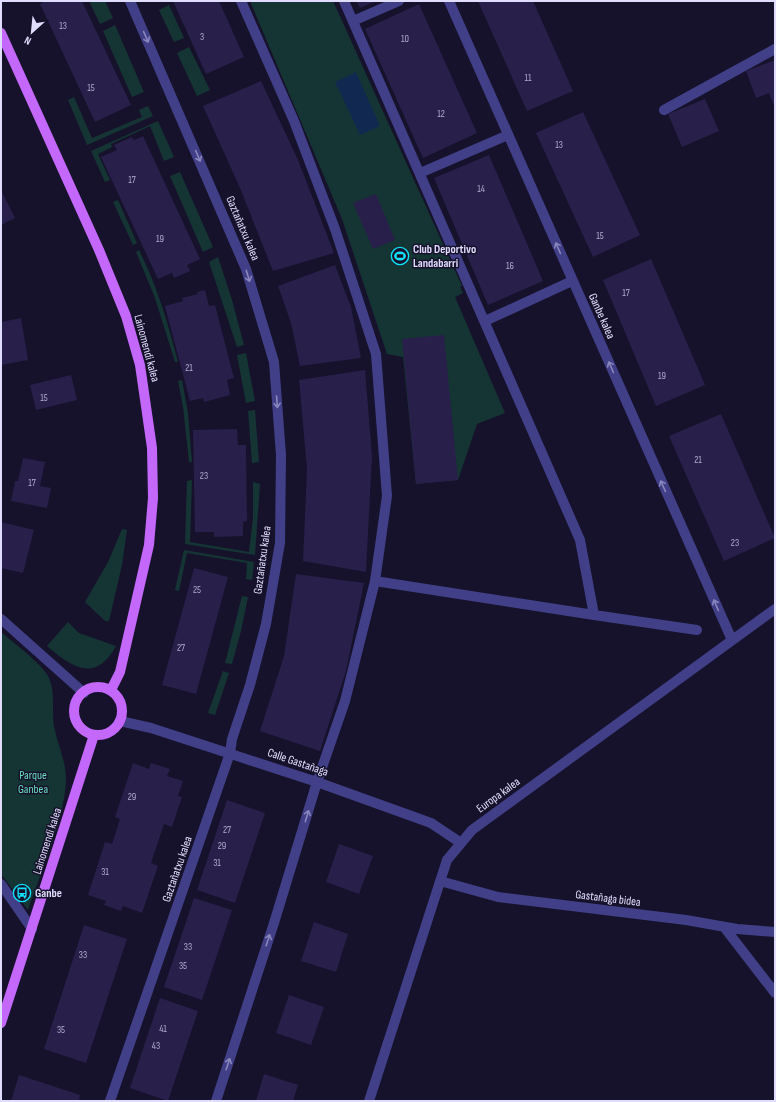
<svg xmlns="http://www.w3.org/2000/svg" width="776" height="1102" viewBox="0 0 776 1102" font-family="'Sofia Sans Condensed',sans-serif">
	<style>
		.green { fill: #153534 }
		.water { fill: #112950 }
		.building { fill: #281f4b }
		.lines { fill: none; stroke-linecap: round; stroke-linejoin: round }
		.minor { stroke: #413f88; stroke-width: 10 }
		.major { stroke: #c368fa; stroke-width: 10 }
		.oneway { stroke: #8986bd }
		.labels { text-anchor: middle; stroke-width: 3; stroke-linejoin: round; paint-order: stroke }
		.number-label { font-size: 10px; fill: #b3aed1 }
		.street-label { font-size: 12px; fill: #e1ddfe; stroke: #16122b }
		.poi-label { font-size: 12px; font-weight: bold; fill: #e1ddfe; stroke: #16122b; text-anchor: start }
		.park-label { font-size: 12px; fill: #6adec0; stroke: #16122b }
	</style>
	<rect width="100%" height="100%" fill="#16122b"/>
	<!-- green -->
	<path class="green" d="M89,1H105L113,18L100,24Z
		M250,1H333L462,286L460,287L463,293L455,297L505,413L477,424L458,480L416,484L403,357L387,354L342,219Z
		M169,5L184,38L174,42L159,10Z
		M115,25L144,92L132,97L103,31Z
		M189,47L210,90L197,96L177,53Z
		M74,97L92,138L142,117L139,110L148,106L153,116L87,145L68,100Z
		M158,121L174,157L164,161L150,126L111,144L112,147L98,154L110,180L105,182L91,151Z
		M180,172L213,247L203,252L170,176Z
		M118,200L137,243L133,245L113,202Z
		M139,250C157,286 168,323 178,362H175L155,298L136,252Z
		M218,257L232,300L244,345L237,347L209,262Z
		M246,353L255,401L246,403L237,355Z
		M182,380L188,413L192,462H189L183,407L178,381Z
		M255,410L259,462L252,463L248,411Z
		M192,480L190,542L249,552L253,518V482L260,484L255,555L185,544L187,481Z
		M122,529L127,530L122,565L109,621H105L85,602L108,562Z
		M184,550L254,562L252,580L246,579L247,563L187,553L179,591L175,590Z
		M242,596L248,597L241,631L232,664L225,663Z
		M68,622L79,633L116,646C96,683 72,668 47,646Z
		M1,632C16,645 34,657 46,673C57,689 51,708 54,726C57,744 66,760 66,779C65,819 41,871 28,910L1,874Z
		M223,671L229,673L215,715L208,713Z"/>
	<!-- water -->
	<path class="water" d="M356,72L380,126L360,135L335,82Z"/>
	<!-- building -->
	<path class="building" d="M45,1H82L131,105L95,122L40,4Z
		M173,1H219L244,57L206,74Z
		M356,1H376L360,8Z
		M478,1H533L573,91L527,111Z
		M419,4L477,133L423,158L365,29Z
		M775,60V109L769,93L756,98L746,71Z
		M261,81L298,160L334,253L273,271L240,188L203,106Z
		M705,99L719,131L682,147L668,114Z
		M583,112L640,235L593,257L536,133Z
		M143,136L200,259L187,265L190,271L174,278L172,273L158,279L101,157L117,150L114,145L132,137L134,140Z
		M489,155L543,281L488,305L434,178Z
		M1,190L15,218L1,225Z
		M376,194L395,240L373,249L353,203Z
		M651,259L705,385L656,406L603,280Z
		M335,265L351,307L361,358L300,366L291,323L278,286Z
		M205,290L209,306L215,305L234,378L227,380L230,395L204,402L203,398L190,401L165,306L183,301L182,298L198,294L197,292Z
		M21,318L28,360L1,365V322Z
		M444,335L458,480L416,484L402,339Z
		M365,370L372,456L366,572L303,561L307,469L299,380Z
		M71,375L77,400L36,410L30,385Z
		M721,414L775,538L724,561L669,436Z
		M237,429L238,445H246L247,521L243,522V536L214,537V532H195L193,430Z
		M23,458L45,462L40,486L51,488L47,508L11,501L15,481H18Z
		M1,522L34,530L23,573L1,568Z
		M194,568L228,577L196,694L162,685Z
		M296,574L364,583L346,671L320,751L260,731L284,656Z
		M133,763L149,769L151,763L170,769L167,776L183,781L178,796L182,797L172,827L164,824L151,863L158,866L142,913L123,906L121,911L104,905L106,901L88,895L105,842L112,844L120,819L115,817Z
		M227,800L265,813L235,903L197,890Z
		M339,844L373,856L359,894L326,882Z
		M194,898L232,910L202,1000L164,987Z
		M314,922L348,934L336,972L301,961Z
		M84,925L127,939L86,1063L44,1049Z
		M289,995L324,1007L311,1045L276,1033Z
		M160,998L198,1011L168,1101L130,1088Z
		M264,1074L298,1085L293,1101H256Z
		M19,1075L80,1095L79,1101H11Z"/>
	<g class="lines">
		<!-- minor -->
		<path class="minor" d="M344,1L580,540L594,615L697,630
			M449,1L732,640
			M353,21L399,1
			M664,110L775,49
			M420,173L508,135
			M485,321L572,281
			M375,581L594,615
			M1,619L84,693
			M120,721L151,728L317,782L431,823L461,843
			M440,881L498,897L686,920L737,929L775,932
			M1,884L32,929
			M724,927L775,993
			M110,1101L230,753L232,739L250,685L266,624L280,543L281,455L274,362L246,269L130,1
			M216,1101L274,923L317,782L345,701L375,581L387,496L376,354L335,229L294,121L241,1
			M369,1101L447,860L472,830L775,609"/>
		<!-- major -->
		<path class="major" d="M1,33L99,250L126,316L140,365L152,448L153,498L149,545L120,672L111,690
			M74 711a24 24 0 1 1 48 0a24 24 0 1 1-48 0Z
			M1,1023L94,735"/>
	</g>
	<!-- one-way arrows -->
	<defs><path id="oneway-shaft" d="M-6 0H5M1.5-3L5.5 0L1.5 3" fill="none" stroke-width="1.6" stroke-linecap="round" stroke-linejoin="round"/></defs>
	<g class="oneway">
		<use href="#oneway-shaft" transform="translate(146 37) rotate(66)"/>
		<use href="#oneway-shaft" transform="translate(198 156) rotate(67)"/>
		<use href="#oneway-shaft" transform="translate(558 248) rotate(-114)"/>
		<use href="#oneway-shaft" transform="translate(248 276) rotate(73)"/>
		<use href="#oneway-shaft" transform="translate(611 367) rotate(-114)"/>
		<use href="#oneway-shaft" transform="translate(277 402) rotate(86)"/>
		<use href="#oneway-shaft" transform="translate(663 486) rotate(-114)"/>
		<use href="#oneway-shaft" transform="translate(716 605) rotate(-113)"/>
		<use href="#oneway-shaft" transform="translate(307 816) rotate(-73)"/>
		<use href="#oneway-shaft" transform="translate(268 940) rotate(-72)"/>
		<use href="#oneway-shaft" transform="translate(228 1064) rotate(-72)"/>
	</g>
	<!-- icons -->
	<defs>
		<symbol id="stadium-ring" viewBox="-11 -11 22 22"><circle r="9.5" fill="#16122b" stroke="#10e1f8" stroke-width="1.5"/><path d="M0-5a6.5 5 0 1 0 0 10a6.5 5 0 1 0 0-10ZM-3.5-1.8h7v3.6h-7Z" fill="#10e1f8"/></symbol>
		<symbol id="bus-ring" viewBox="-11 -11 22 22"><circle r="9.5" fill="#16122b" stroke="#10e1f8" stroke-width="1.5"/><path d="M-5-6H5V4H4V6H2V4H-2V6H-4V4H-5ZM-3.5-4V0h7V-4ZM-3.5 1.2v1.5H-2V1.2ZM2 1.2v1.5H3.5V1.2Z" fill="#10e1f8"/></symbol>
	</defs>
	<g fill-rule="evenodd">
		<use href="#stadium-ring" x="390" y="246" width="20" height="20"/>
		<use href="#bus-ring" x="12" y="883" width="20" height="20"/>
	</g>
	<g class="labels">
		<!-- number labels -->
		<g class="number-label">
			<text x="63" y="29">13</text>
			<text x="202" y="40">3</text>
			<text x="405" y="42">10</text>
			<text x="528" y="81">11</text>
			<text x="91" y="91">15</text>
			<text x="441" y="117">12</text>
			<text x="559" y="148">13</text>
			<text x="132" y="183">17</text>
			<text x="481" y="192">14</text>
			<text x="600" y="239">15</text>
			<text x="160" y="242">19</text>
			<text x="510" y="269">16</text>
			<text x="626" y="296">17</text>
			<text x="189" y="371">21</text>
			<text x="662" y="379">19</text>
			<text x="44" y="401">15</text>
			<text x="698" y="463">21</text>
			<text x="204" y="479">23</text>
			<text x="32" y="486">17</text>
			<text x="735" y="546">23</text>
			<text x="197" y="593">25</text>
			<text x="181" y="651">27</text>
			<text x="132" y="800">29</text>
			<text x="227" y="833">27</text>
			<text x="222" y="849">29</text>
			<text x="217" y="866">31</text>
			<text x="105" y="875">31</text>
			<text x="188" y="950">33</text>
			<text x="83" y="958">33</text>
			<text x="183" y="969">35</text>
			<text x="163" y="1032">41</text>
			<text x="61" y="1033">35</text>
			<text x="156" y="1049">43</text>
		</g>
		<!-- street labels -->
		<g class="street-label">
			<text transform="translate(243 228) rotate(67)" y="4">Gaztañatxu kalea</text>
			<text transform="translate(602 316) rotate(66)" y="4">Ganbe kalea</text>
			<text transform="translate(147 348) rotate(75)" y="4">Lainomendi kalea</text>
			<text transform="translate(262 560) rotate(-82)" y="4">Gaztañatxu kalea</text>
			<text transform="translate(298 762) rotate(19)" y="4">Calle Gastañaga</text>
			<text transform="translate(498 795) rotate(-36)" y="4">Europa kalea</text>
			<text transform="translate(47 841) rotate(-72)" y="4">Lainomendi kalea</text>
			<text transform="translate(177 869) rotate(-71)" y="4">Gaztañatxu kalea</text>
			<text transform="translate(608 898) rotate(7)" y="4">Gastañaga bidea</text>
		</g>
		<!-- poi labels -->
		<g class="poi-label">
			<text x="413" y="253">Club Deportivo<tspan x="413" dy="14">Landabarri</tspan></text>
			<text x="35" y="897">Ganbe</text>
		</g>
		<!-- park labels -->
		<g class="park-label">
			<text x="33" y="779">Parque<tspan x="33" dy="14">Ganbea</tspan></text>
		</g>
	</g>
	<!-- border -->
	<rect width="776" height="1102" fill="none" stroke="#e1ddfe" stroke-width="4"/>
	<!-- north arrow -->
	<g transform="translate(32 32) rotate(207)" stroke="#16122b" stroke-width="3" paint-order="stroke">
	<path d="M0-3L7 15L0 10L-7 15Z" fill="#e1ddfe"/>
	<text y="-6" font-size="11" font-weight="bold" text-anchor="middle" fill="#e1ddfe">N</text>
	</g>
</svg>
